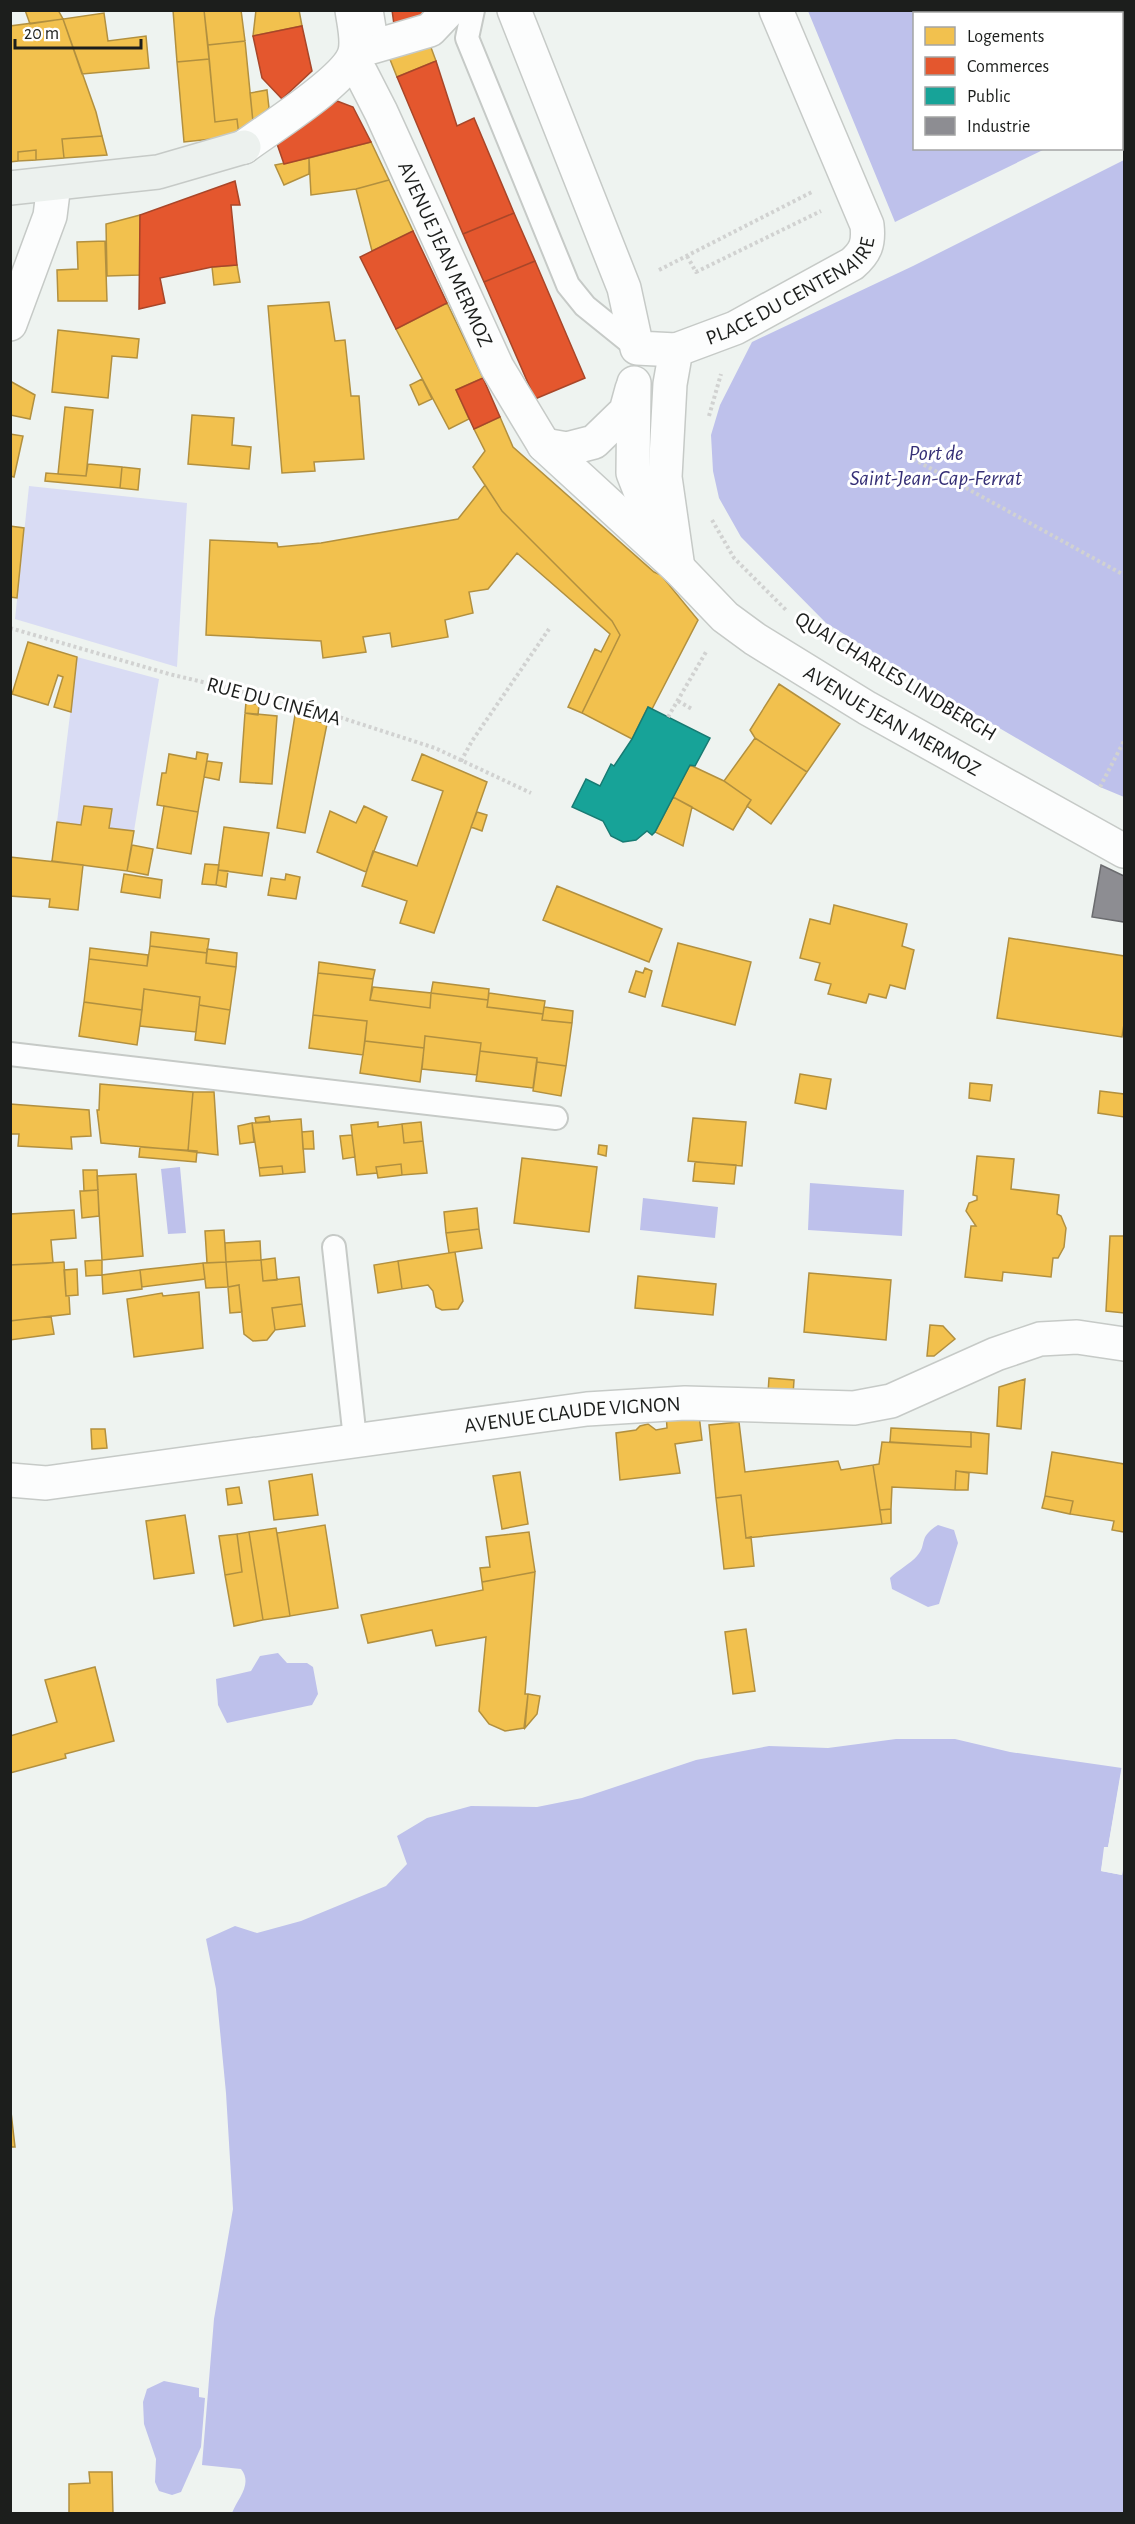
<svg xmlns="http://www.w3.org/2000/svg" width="1135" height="2524" viewBox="0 0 1135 2524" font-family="'Alegreya Sans',sans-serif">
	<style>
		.green { fill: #d9dcf4 }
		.water { fill: #bec1eb }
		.pier { fill: #eef3f0 }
		.homes { fill: #f2c14e; stroke: #b2903f; stroke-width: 1.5 }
		.shops { fill: #e4572e; stroke: #a84629; stroke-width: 1.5 }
		.public { fill: #17a398; stroke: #187b73; stroke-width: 1.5 }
		.industry { fill: #8d8d92; stroke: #6b6c6f; stroke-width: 1.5 }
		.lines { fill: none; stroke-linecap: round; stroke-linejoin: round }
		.service-casing { stroke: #c6cac7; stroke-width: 26 }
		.pedestrian-casing { stroke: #c6cac7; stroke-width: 36 }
		.minor-casing { stroke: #c6cac7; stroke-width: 36 }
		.secondary-casing { stroke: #c6cac7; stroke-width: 36 }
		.path { stroke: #d1d2d1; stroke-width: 4; stroke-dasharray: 3 3; stroke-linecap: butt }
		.service { stroke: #fcfdfd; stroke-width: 22 }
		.pedestrian { stroke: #fcfdfd; stroke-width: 33 }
		.minor { stroke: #fcfdfd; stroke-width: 33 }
		.secondary { stroke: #ecf1ee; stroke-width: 33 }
		.labels { text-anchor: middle; stroke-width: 6; stroke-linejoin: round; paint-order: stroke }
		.street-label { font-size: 21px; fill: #1c1e1c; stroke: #fff }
		.water-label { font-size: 22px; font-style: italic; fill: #352f76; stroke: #fff }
	</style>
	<rect width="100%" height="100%" fill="#eef3f0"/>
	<!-- green -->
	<path class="green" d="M29,486L187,503L177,667L15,619Z
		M77,657L159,679L134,831L109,828L112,810L81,825L57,822Z"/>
	<!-- water -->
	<path class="water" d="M808,11H1124V139L1122,132V14H914V148L1045,149L895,222Z
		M1124,160V797L1100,787L931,688L826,623L741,537L719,498L713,471L711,435L720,405L752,342L913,266Z
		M180,1167L186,1233L168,1234L161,1169Z
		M810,1183L904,1190L902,1236L808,1230Z
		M643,1198L718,1207L715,1238L640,1230Z
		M938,1525L954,1530L958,1543L939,1604L928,1607L892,1589L890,1578C898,1570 910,1564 917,1556C928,1544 917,1538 938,1525Z
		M278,1653L287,1663H307L313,1667L318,1694L312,1705L227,1723L218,1705L216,1679L251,1671L260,1656Z
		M896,1739H955L1010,1752L1122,1768L1108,1848L1105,1847L1101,1871L1122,1875L1124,1863V2513H232C238,2498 253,2484 241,2469L202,2465L214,2319L233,2209L226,2093L216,1989L206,1939L235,1926L257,1933L301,1921L386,1886L407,1864L397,1836L427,1818L471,1806L537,1807L582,1798L696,1760L769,1746L828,1748Z
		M164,2381L199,2388V2397L205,2398L201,2447L181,2492L172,2495L159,2491L155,2482L156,2459L144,2424L143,2402L147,2389Z"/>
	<!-- pier -->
	<path class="pier" d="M1122,1765L1124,1770L1111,1848L1107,1851L1104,1869L1120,1872L1122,1861L1124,1860L1122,1875L1101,1871L1104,1847H1108Z"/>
	<!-- homes -->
	<path class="homes" d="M25,10H58L63,19L30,24Z
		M173,10H204L209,59L177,62Z
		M204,10H241L245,41L208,45Z
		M256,10H299L302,26L253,36Z
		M104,13L108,41L146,36L149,68L82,74L63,19Z
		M63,19L96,112L102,136L62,139L64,158L36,160V150L18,152V161L10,162V26Z
		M245,41L253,122L239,136L237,119L215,122L208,45Z
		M429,42L436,61L397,77L389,57Z
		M209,59L215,122L237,119L239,136L184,142L177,62Z
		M267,90L269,108L253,122L250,93Z
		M102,136L107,155L64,158L62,139Z
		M371,142L389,180L356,189L311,195L309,158Z
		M36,150V160L18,161V152Z
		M309,158V174L284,185L275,165Z
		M389,180L413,231L372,251L356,189Z
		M140,215V275L107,276L106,224Z
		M105,241L107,301H58L57,270L78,269L77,242Z
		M237,265L240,282L214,285L212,267Z
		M329,302L335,341L345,340L351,396H359L364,459L314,462L315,471L282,473L268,306Z
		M447,303L483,378L456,390L469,419L449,429L396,329Z
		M58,330L139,339L137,358L112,356L108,398L52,392Z
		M422,379L432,399L419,405L410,385Z
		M10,381L35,395L30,419L10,415Z
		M65,407L93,410L86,476L58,474Z
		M192,415L234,418L232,445L251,447L249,469L188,464Z
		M500,417L513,447L654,572L661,575L698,620L652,709L648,707L632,739L582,713L620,635L612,621L502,511L473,467L485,451L474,429Z
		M10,434L23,436L14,477L10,476Z
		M88,464L122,467L120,488L45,481L46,473L86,476Z
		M122,467L140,469L138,490L120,488Z
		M485,485L502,511L612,621L620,635L582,713L568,707L595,649L601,652L610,634L517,553L488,589L469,592L473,613L445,620L448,637L392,647L390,633L363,637L366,652L323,658L321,641L206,635L210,540L277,543L278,547L321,543L458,519Z
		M10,526L24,528L17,598L10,597Z
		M28,642L77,657L71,712L54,707L63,677L58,675L48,705L12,694Z
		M779,684L840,724L807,772L755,738L750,730Z
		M246,702L259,705L258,715L245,713Z
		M245,713L277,716L272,784L240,782Z
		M295,715L327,724L305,833L277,828Z
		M755,738L807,772L771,824L747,806L751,800L724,781Z
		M197,752L208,754L198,812L157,805L162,773H166L169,754L196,759Z
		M422,754L487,782L434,933L400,923L407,901L362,886L373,851L417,866L443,791L412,780Z
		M207,761L222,763L219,780L204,777Z
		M690,765L724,781L751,800L733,830L673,797Z
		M673,797L692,807L683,846L655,832Z
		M84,806L112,809L109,828L134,831L127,871L52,861L57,822L81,825Z
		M164,806L198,812L191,854L157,848Z
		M364,806L387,817L366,872L317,852L330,811L356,823Z
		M477,812L487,815L482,831L471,827Z
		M224,827L269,833L262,876L218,870Z
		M132,845L153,849L148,875L127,871Z
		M10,857L83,865L78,910L49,907L50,899L10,896Z
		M205,864L219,865L216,885L202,884Z
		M218,870L228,871L226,887L216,885Z
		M124,874L162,880L160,898L121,892Z
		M286,874L300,877L296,899L268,895L271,878L285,880Z
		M557,886L662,929L649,962L543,920Z
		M834,905L907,924L902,946L914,950L905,989L890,985L886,998L869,994L866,1003L828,994L831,984L815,980L820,963L800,958L810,919L830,924Z
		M151,932L209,939L207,953L150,946Z
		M1009,938L1124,956V1024L1122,1037L997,1018Z
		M678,943L751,962L735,1025L662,1006Z
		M150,946L207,953L206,963L236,967L230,1010L199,1005L200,997L144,989L142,1010L84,1002L89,959L147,966Z
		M90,948L148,955L147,966L89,959Z
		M207,949L237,953L236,967L206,963Z
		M319,962L375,970L373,979L318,973Z
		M645,968L652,971L645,997L629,992L636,971L643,973Z
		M318,973L373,979L370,1000L430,1008L431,993L488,1000L487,1007L543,1014L542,1020L572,1023L566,1066L537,1062V1058L480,1051L481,1043L425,1036L424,1048L365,1041L367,1021L313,1015Z
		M433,982L489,989L488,1000L431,993Z
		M373,987L431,993L430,1008L370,1000Z
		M144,989L200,997L196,1032L140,1026Z
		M489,993L545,1001L543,1014L487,1007Z
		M84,1002L142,1010L137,1045L79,1036Z
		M199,1005L230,1010L225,1044L195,1040Z
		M544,1007L573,1011L572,1023L542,1020Z
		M313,1015L367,1021L363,1055L309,1048Z
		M425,1036L481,1043L477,1075L422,1069Z
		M365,1041L424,1048L420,1082L360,1073Z
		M480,1051L537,1058L533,1088L476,1081Z
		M537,1062L566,1066L561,1096L533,1091Z
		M800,1074L831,1079L826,1109L795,1103Z
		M970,1083L992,1085L990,1101L969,1098Z
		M100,1084L193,1092L188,1151L101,1143L97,1110H99Z
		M1100,1091L1124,1094V1117L1098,1113Z
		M193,1092H214L218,1155L188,1151Z
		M10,1104L89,1110L91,1136L71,1137L72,1149L18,1146L19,1134H10Z
		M269,1116L270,1122L256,1123L255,1118Z
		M693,1118L746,1122L742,1166L688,1161Z
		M301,1119L305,1172L283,1174L282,1166L259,1168L252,1123Z
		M378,1122V1127L402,1124L404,1143L423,1141L427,1173L402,1175L401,1164L376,1167L377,1173L357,1175L351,1125Z
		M421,1122L423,1141L404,1143L402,1124Z
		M252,1123L254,1142L240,1144L238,1126Z
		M313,1131L314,1149H303L302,1132Z
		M352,1135L355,1157L343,1159L340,1136Z
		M599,1145L607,1146L606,1156L598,1154Z
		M140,1147L197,1151L196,1162L139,1157Z
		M977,1156L1014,1159L1011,1189L1059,1195L1057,1214L1061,1216L1066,1228L1064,1247L1058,1258H1053L1051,1277L1003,1272L1002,1281L965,1277L971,1226H976L966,1211L969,1203L977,1200V1196L973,1195Z
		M522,1158L597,1167L589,1232L514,1223Z
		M695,1162L736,1165L734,1184L693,1181Z
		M401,1164L402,1175L378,1178L376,1167Z
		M282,1166L283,1174L260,1176L259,1168Z
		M83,1170H97L98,1190L84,1191Z
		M136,1174L143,1256L102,1260L97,1176Z
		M98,1190L99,1216L82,1218L80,1191Z
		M477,1208L479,1229L446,1233L444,1212Z
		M74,1210L76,1238L51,1240L53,1263L10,1265V1214Z
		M479,1229L482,1248L449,1253L446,1233Z
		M224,1230L226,1262L207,1263L205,1231Z
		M1110,1236H1124V1313L1106,1311Z
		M260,1241L261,1260L226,1262L225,1243Z
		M455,1252L463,1301L458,1309L442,1310L436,1307L433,1291L428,1285L402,1289L398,1261Z
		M275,1258L277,1280L263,1281L261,1260Z
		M102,1260V1275L86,1276L85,1261Z
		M261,1260L263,1281L299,1277L302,1304L272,1308L275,1330L267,1340L253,1341L244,1334L239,1285L228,1287L226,1262Z
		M398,1261L402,1289L378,1293L374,1265Z
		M64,1262L66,1296H69L70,1314L10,1321V1265Z
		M226,1262L228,1287L206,1288L203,1263Z
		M203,1263L205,1279L142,1287L140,1270Z
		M77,1269L78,1295L66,1296L64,1270Z
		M140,1270L142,1289L103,1294L102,1275Z
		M809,1273L891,1280L886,1340L804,1332Z
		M638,1276L716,1284L713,1315L635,1308Z
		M239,1285L242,1312L230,1313L228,1287Z
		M199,1292L203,1348L134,1357L127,1299L162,1293L163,1296Z
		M302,1304L305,1326L275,1330L272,1308Z
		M51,1316L54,1334L10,1340V1321Z
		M930,1325L943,1326L955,1339L934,1356H927Z
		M769,1378L794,1380L793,1395L768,1393Z
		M1025,1379L1021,1429L997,1426L999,1387Z
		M666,1413L699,1415L702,1440L675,1444L680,1473L620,1480L616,1433L636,1430L640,1426L648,1424L656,1430L667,1428Z
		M739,1422L745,1472L838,1461L841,1470L873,1465L882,1524L746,1538L741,1495L716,1498L709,1425Z
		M891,1428L971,1432V1447L890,1442Z
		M91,1429H105L107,1448L92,1449Z
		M971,1432L989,1434L987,1474L956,1471L955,1490L892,1487L891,1509L880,1510L873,1465L879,1464L882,1442L971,1447Z
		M1052,1452L1124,1464V1532L1112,1530L1114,1521L1070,1514L1073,1501L1045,1496Z
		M956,1471L969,1473L968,1490H955Z
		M520,1472L528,1524L502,1529L493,1476Z
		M312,1474L318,1515L274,1520L269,1481Z
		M239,1487L242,1503L228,1505L226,1489Z
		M741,1495L746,1538L751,1537L754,1566L724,1569L716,1498Z
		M1045,1496L1073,1501L1070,1514L1042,1508Z
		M891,1509V1523L882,1524L880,1510Z
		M185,1515L194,1573L154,1579L146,1521Z
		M325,1525L338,1608L290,1616L277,1533Z
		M276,1528L290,1616L263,1620L249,1532Z
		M249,1532L263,1620L234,1626L225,1575L242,1572L237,1534Z
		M529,1532L535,1572L482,1582L480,1568L490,1567L486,1537Z
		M237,1534L242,1572L225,1575L219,1536Z
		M535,1572L525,1694H528L524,1728L505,1731L489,1724L479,1711L486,1637L436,1646L432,1630L368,1643L361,1615L483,1590L482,1582Z
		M746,1629L755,1691L733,1694L725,1632Z
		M95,1667L114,1741L65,1754L66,1758L10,1773V1736L57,1722L45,1680Z
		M528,1694L540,1696L537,1714L525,1728Z
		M10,2103L15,2147H10Z
		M89,2472H112L113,2514H69V2484L90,2483Z"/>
	<!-- shops -->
	<path class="shops" d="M392,10H449L398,54Z
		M302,26L312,71L282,99L262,78L253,36Z
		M436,61L457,126L474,118L514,213L463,234L397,77Z
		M337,101L353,107L371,142L284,164L276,141L280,136Z
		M235,181L240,205H231L237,265L212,267L160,278L165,303L139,309L140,215Z
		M514,213L535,261L484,282L463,234Z
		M413,231L447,303L396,329L360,257Z
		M535,261L585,378L535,399L484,282Z
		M483,378L500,417L474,429L456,390Z"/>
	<!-- public -->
	<path class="public" d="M648,707L710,738L695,766L690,765L655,832L652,835L647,831L636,840L623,842L611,836L603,821L572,807L586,779L600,786L611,764L614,766L632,739Z"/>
	<!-- industry -->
	<path class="industry" d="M1101,865L1124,876V922L1092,917Z"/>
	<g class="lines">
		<defs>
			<path id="service" d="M473,10L467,38L568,285L585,306L637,348
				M10,1054L556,1118
				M334,1247L355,1439"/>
			<path id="pedestrian" d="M366,10L372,47L430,30L449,10"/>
			<g id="minor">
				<path d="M514,10L624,288L637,348L676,350"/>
				<path id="s1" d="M351,63L361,73L381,112L497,367L544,445L678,568L725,617L755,639L867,708L1124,851"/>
				<path d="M244,147C269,128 348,80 355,52C358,39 354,24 352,10"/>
				<path d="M10,324L50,216L54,184"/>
				<path d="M634,383L633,473L644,501L666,545"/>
				<path d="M544,445L567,449L594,442L626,411L632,389"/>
				<path id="s2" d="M678,568L665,477L670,384L676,350L735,328L852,264C866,252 869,243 867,225L776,10"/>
				<path id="s3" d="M10,1480L46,1483L587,1409L685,1403L854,1408L891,1401L996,1354L1040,1339L1077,1337L1124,1344"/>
			</g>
			<path id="secondary" d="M10,188L158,172L244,147"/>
		</defs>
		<!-- service casing -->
		<use href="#service" class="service-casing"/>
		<!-- pedestrian casing -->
		<use href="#pedestrian" class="pedestrian-casing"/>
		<!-- minor casing -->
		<use href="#minor" class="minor-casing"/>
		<!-- secondary casing -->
		<use href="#secondary" class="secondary-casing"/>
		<!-- path -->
		<path class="path" d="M687,256L696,272L821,211
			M659,270L812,192
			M709,416L721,374
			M908,456L1124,575
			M712,520L734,558L787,611
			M10,628L169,674L308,707L435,748L531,793
			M852,650L903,680
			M678,701L692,709
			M668,717L706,652
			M461,761L472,741L549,629
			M1100,787L1124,741"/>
		<!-- service -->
		<use href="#service" class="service"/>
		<!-- pedestrian -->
		<use href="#pedestrian" class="pedestrian"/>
		<!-- minor -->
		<use href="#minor" class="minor"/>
		<!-- secondary -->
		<use href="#secondary" class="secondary"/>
	</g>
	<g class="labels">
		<!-- street labels -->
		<g class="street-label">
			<text dy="7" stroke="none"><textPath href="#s1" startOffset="214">AVENUE JEAN MERMOZ</textPath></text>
			<text dy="7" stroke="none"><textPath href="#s2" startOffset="350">PLACE DU CENTENAIRE</textPath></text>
			<text transform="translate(896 676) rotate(31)" y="7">QUAI CHARLES LINDBERGH</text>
			<text transform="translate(274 701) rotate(15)" y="7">RUE DU CINÉMA</text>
			<text dy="7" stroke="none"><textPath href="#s1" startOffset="876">AVENUE JEAN MERMOZ</textPath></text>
			<text dy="7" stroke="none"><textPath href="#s3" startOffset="567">AVENUE CLAUDE VIGNON</textPath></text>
		</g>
		<!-- water labels -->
		<g class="water-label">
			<text x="936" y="460">Port de<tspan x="936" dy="25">Saint-Jean-Cap-Ferrat</tspan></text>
		</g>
	</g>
	<!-- border -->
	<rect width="1135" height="2524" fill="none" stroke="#1c1e1c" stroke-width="24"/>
	<!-- legend -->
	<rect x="913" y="12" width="210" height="138" fill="#ffffff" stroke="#a4a5a4" stroke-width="1.5"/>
	<rect x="925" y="27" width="30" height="18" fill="#f2c14e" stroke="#a4a5a4" stroke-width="1.5"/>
	<text x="967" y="42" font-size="18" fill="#1c1e1c">Logements</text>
	<rect x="925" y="57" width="30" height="18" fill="#e4572e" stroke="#a4a5a4" stroke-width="1.5"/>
	<text x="967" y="72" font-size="18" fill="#1c1e1c">Commerces</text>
	<rect x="925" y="87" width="30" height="18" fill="#17a398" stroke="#a4a5a4" stroke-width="1.5"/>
	<text x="967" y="102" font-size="18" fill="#1c1e1c">Public</text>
	<rect x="925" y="117" width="30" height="18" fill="#8d8d92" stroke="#a4a5a4" stroke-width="1.5"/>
	<text x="967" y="132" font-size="18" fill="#1c1e1c">Industrie</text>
	<!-- scale -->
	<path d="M15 39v9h126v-9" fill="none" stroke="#1c1e1c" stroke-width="3"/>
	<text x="24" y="39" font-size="18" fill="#1c1e1c" stroke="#ffffff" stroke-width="4.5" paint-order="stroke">20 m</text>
</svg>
